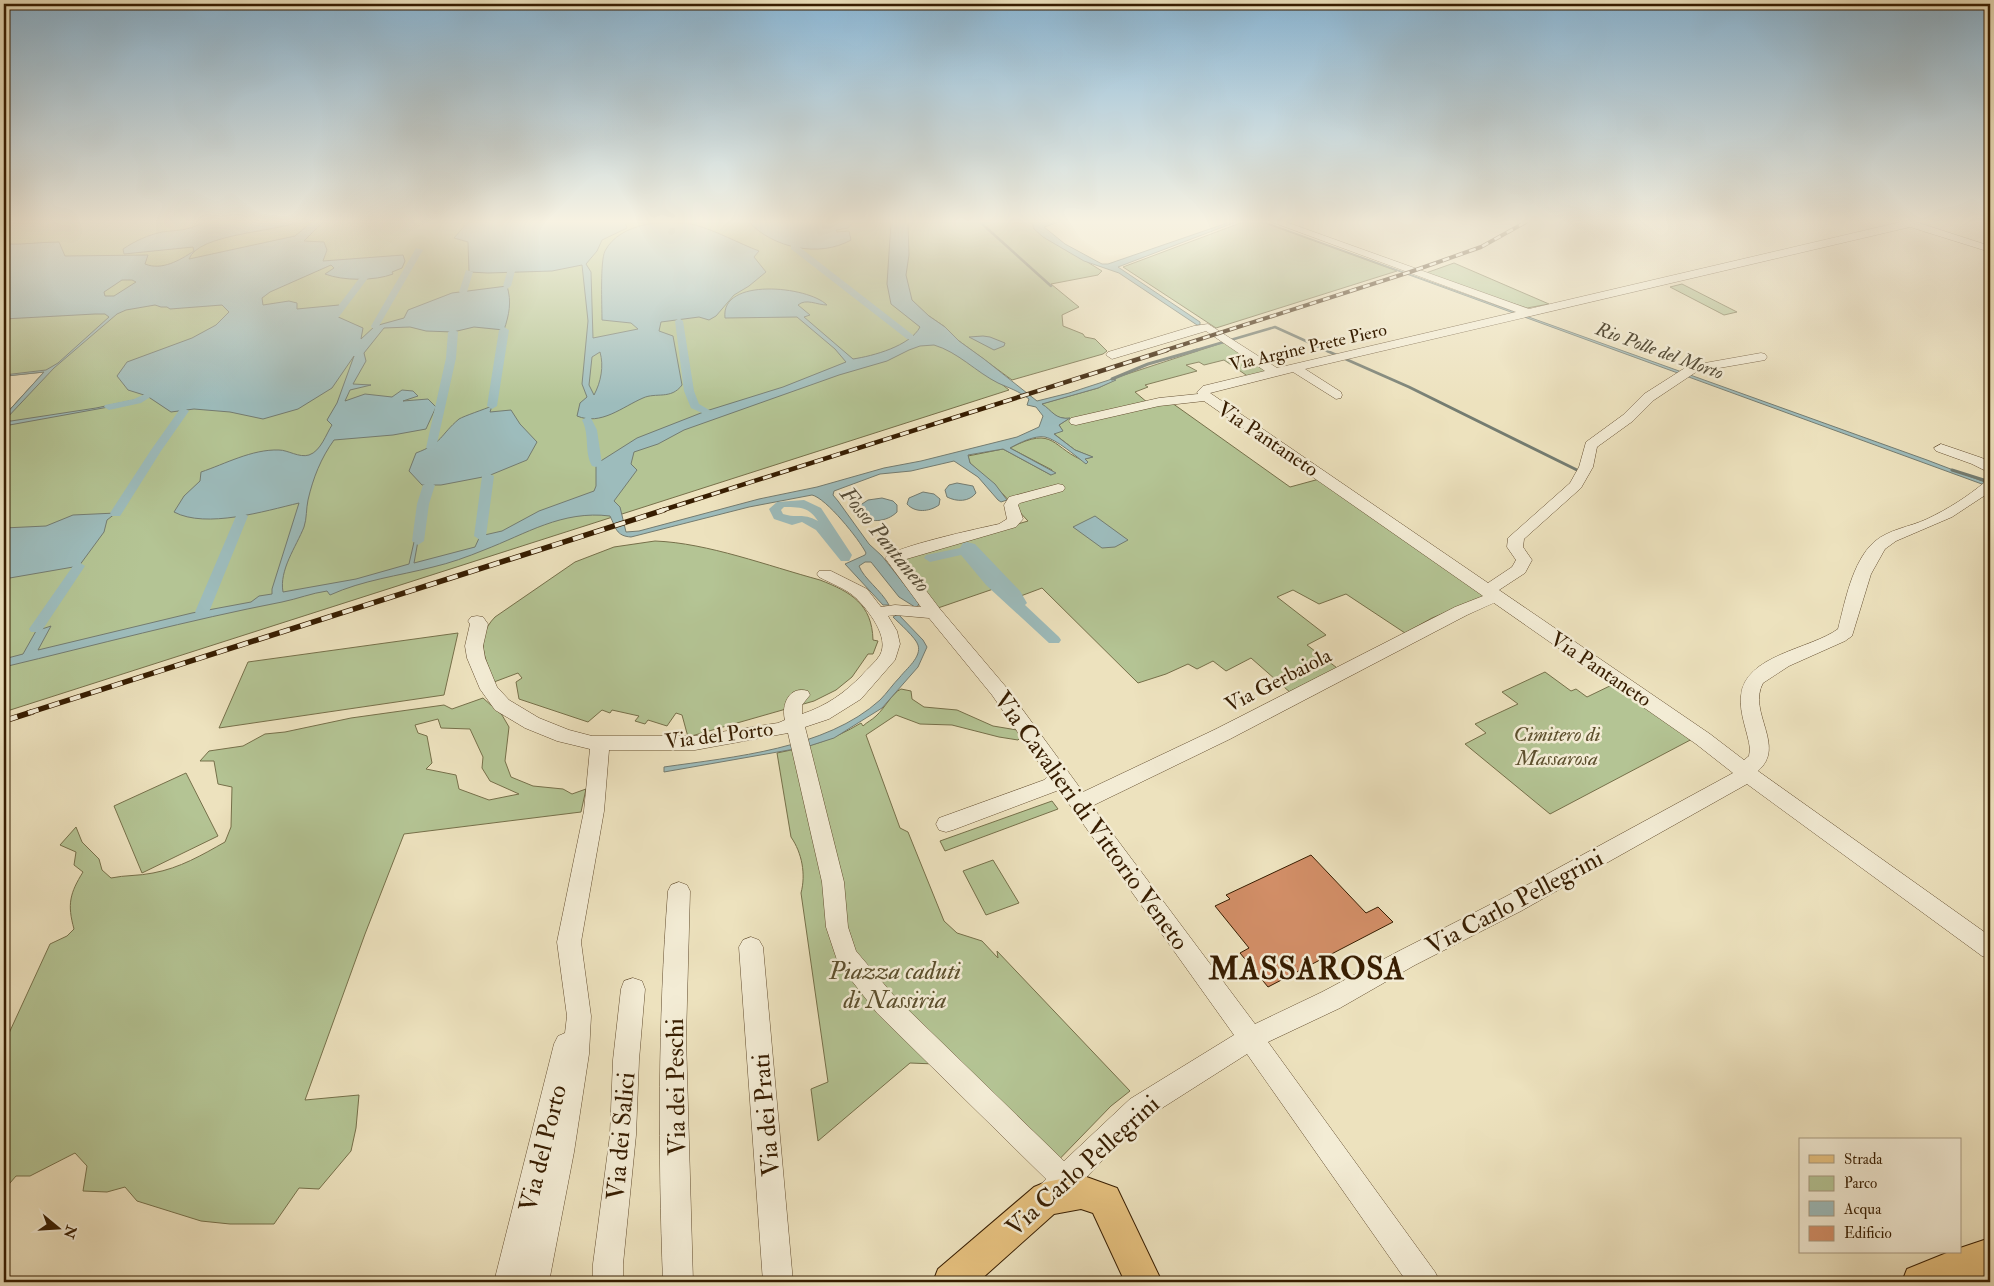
<svg xmlns="http://www.w3.org/2000/svg" width="1994" height="1286" viewBox="0 0 1994 1286" font-family="'IM FELL Double Pica',serif">
	<style>
		.green { fill: #b4c494; stroke: #76704a; fill-rule: evenodd }
		.water { fill: #9dbcbc; stroke: #747c71; fill-rule: evenodd }
		.lines { fill: none; stroke-linecap: round; stroke-linejoin: round }
		.stream-far1 { stroke: #747c71; stroke-width: 2.5 }
		.stream { stroke: #747c71; stroke-width: 3 }
		.canal { fill: #9dbcbc; fill-rule: evenodd }
		.building { fill: #d38f68; stroke: #371d01 }
		.minor-casing { stroke: #644e30; stroke-width: 1 }
		.major-casing { stroke: #371d01; stroke-width: 2 }
		.minor { fill: #f3ecd5; fill-rule: evenodd }
		.major { fill: #e6c17f; fill-rule: evenodd }
		.rail-far3-casing { stroke: #371d01; stroke-width: 4 }
		.rail-far2-casing { stroke: #371d01; stroke-width: 4.5 }
		.rail-far1-casing { stroke: #371d01; stroke-width: 5.5 }
		.rail-casing { stroke: #371d01; stroke-width: 6 }
		.rail-far3 { stroke: #f3ecd5; stroke-width: 2.5; stroke-dasharray: 7; stroke-linecap: butt }
		.rail-far2 { stroke: #f3ecd5; stroke-width: 3; stroke-dasharray: 9; stroke-linecap: butt }
		.rail-far1 { stroke: #f3ecd5; stroke-width: 4; stroke-dasharray: 11; stroke-linecap: butt }
		.rail { stroke: #f3ecd5; stroke-width: 4.5; stroke-dasharray: 14; stroke-linecap: butt }
		.labels { text-anchor: middle; stroke-width: 5; stroke-linejoin: round; paint-order: stroke }
		.far-street-label { font-size: 18px; fill: #371d01; stroke: #f3ecd5 }
		.far-water-label { font-size: 19px; font-style: italic; fill: #564d39; stroke: #f3ecd5 }
		.street-label { font-size: 21px; fill: #371d01; stroke: #f3ecd5 }
		.park-label { font-size: 21px; font-style: italic; fill: #5c4f2d; stroke: #f3ecd5 }
		.water-label { font-size: 22px; font-style: italic; fill: #564d39; stroke: #f3ecd5 }
		.near-street-label { font-size: 25px; fill: #371d01; stroke: #f3ecd5 }
		.near-park-label { font-size: 25px; font-style: italic; fill: #5c4f2d; stroke: #f3ecd5 }
		.near-district-label { font-size: 31px; font-weight: bold; letter-spacing: 1px; fill: #371d01; stroke: #f3ecd5 }
	</style>
	<rect width="100%" height="100%" fill="#ede2be"/>
	<filter id="stains"><feTurbulence type="fractalNoise" baseFrequency=".004" numOctaves="4"/><feColorMatrix values="0 0 0 0 .2 0 0 0 0 .09 0 0 0 0 .02 0 0 0 .5 -.17"/></filter>
	<radialGradient id="worn" r=".72"><stop offset=".6" stop-color="#630" stop-opacity="0"/><stop offset="1" stop-color="#630" stop-opacity=".3"/></radialGradient>
	<!-- green -->
	<path class="green" d="M4,222H1032L1034,229L1102,271L1098,275L1051,284L1079,307L1062,315L1063,326L1083,334L1085,337L1095,339L1107,351L1103,354L1012,380L959,341L945,327L929,316L914,314L1009,390L4,712V416L44,372L4,376Z
		M1243,222H1262L1397,271L1216,328L1123,267Z
		M1454,263L1549,304L1527,308L1423,274Z
		M1682,284L1737,312L1724,315L1670,287Z
		M1228,341L1272,372L1249,377L1224,360L1204,365L1199,362L1186,365L1197,371L1145,385L1148,387L1135,392L1148,403H1172L1290,487L1323,478L1490,594L1432,618L1405,633L1346,594L1319,604L1293,590L1277,597L1326,635L1307,645L1341,671L1292,694L1251,658L1226,671L1213,661L1197,669L1188,664L1166,674L1138,683L1042,588L1018,597L1005,585L935,609L898,559L1028,521L1000,491L970,463L968,456L1003,449L1051,475L1052,470L1010,448C1056,424 1051,449 1087,462L1085,459L1092,457L1075,450L1053,433L1062,430L1059,425L1068,419L1057,417L1041,404L1098,388L1115,380L1112,379Z
		M655,541C708,543 768,566 820,580C851,592 872,604 873,640L878,641L873,654H868L852,677L836,690L814,701L688,737L682,715L676,713L667,726L648,720L645,724L635,721L639,716L612,710L610,713L602,710L588,722L519,699L516,682L522,678L518,673L494,682C485,657 474,639 495,617L575,562L614,547Z
		M458,633L444,695L219,728L248,662Z
		M1545,672L1571,691L1576,689L1587,697L1616,683L1696,737L1550,814L1465,744L1486,733L1475,724L1518,704L1502,692Z
		M901,689L911,691L912,699L924,707L957,710L993,726L1017,730L1020,738L1018,740L999,737L952,725L920,724L896,715L866,735L900,828L908,832L944,921L957,933L982,941L998,958L997,951L1130,1091L1111,1106L1045,1174L935,1064L910,1063L818,1141L811,1089L828,1082L801,893C806,874 802,853 791,837L777,753C811,746 831,741 861,723L863,726C867,722 872,720 876,716C885,708 892,693 901,689Z
		M483,698L502,715L509,727L505,761L511,777L533,786L563,789L572,794L586,789L581,812L404,834L365,934L305,1100L359,1095L356,1128L351,1151L319,1189L299,1188L274,1224H230L201,1221L137,1201L125,1187L107,1192L83,1191L87,1166L75,1153L30,1176H16L4,1190V1044L50,944L67,936L74,929C67,904 70,893 83,872L74,865L76,852L60,845L76,827L82,842L99,859L102,870L111,878C125,875 139,876 153,873C180,868 202,855 225,842L231,827L232,787L218,784L214,761H200L209,751L243,746L265,734L285,732L351,718L444,705L452,709ZM438,719L441,728L470,729L483,757L482,768L490,781L519,794L489,800L459,789L456,775L426,769L432,763L427,736L418,733L415,725Z
		M186,773L218,836L142,873L114,806Z
		M1052,801L1058,809L945,851L940,841Z
		M993,860L1019,903L986,915L963,871Z"/>
	<!-- water -->
	<path class="water" d="M198,222H298C274,232 198,234 189,259L295,236L312,222H323L304,241L324,242L327,250L323,261L403,255L405,261L402,268L392,272L393,274C375,281 343,281 325,274L334,268L331,265L270,292L262,298L263,305L289,301L297,303V309L339,305L336,316L363,328L361,339L375,326L404,318L408,310L452,293L507,286C512,302 509,315 504,330L474,327L453,332L426,331L410,327L384,328L364,353L366,361L353,384L371,385L350,390L345,401L365,394L392,397L402,390L413,391L418,396L403,401L428,399L436,407L426,429L393,435L334,440C321,458 313,478 308,500C306,509 307,518 304,527C296,547 279,570 283,592L356,579L409,564L414,542L418,541L414,563L475,547L480,536L502,531L539,511L594,491L596,486V464L637,438L706,411L783,387L846,362L835,349L797,317L725,318C720,277 808,286 827,305C817,305 806,298 798,305L810,315L804,317L853,359C873,356 910,346 920,327L891,304L887,284L891,222H908L909,255L906,275L912,300L929,316L945,327L959,341L984,359L1037,401L1069,393L1112,379L1116,380L1098,388L1042,404C1052,410 1055,420 1070,418L1059,425L1063,431L1054,434L1075,450L1093,457L1085,459L1088,462L1086,464C1077,457 1056,439 1045,437C1035,435 1019,443 1010,448L1056,473L1051,475L1003,449L968,455L970,463L995,484L1007,500L1001,502L998,500L978,477L954,461L911,471L880,474L834,491L833,495L838,501L869,544L882,556L919,603L918,606L915,607L899,597L871,562H865L859,566C864,579 881,590 889,605H883L845,564L865,555L866,553C859,539 826,498 812,495L749,507L631,537C616,536 616,528 610,516C562,510 526,534 484,550C467,557 450,563 433,567C398,576 363,580 330,595L327,591C312,593 297,599 282,602C189,620 96,645 4,667V659L23,654L36,631L51,626L38,650L192,613L251,602L259,596L272,594V589L299,503C265,511 206,529 174,512L184,496L200,481L201,472C225,464 252,449 279,450C288,450 299,458 309,455C321,451 326,434 332,425L327,420L337,403L354,356L332,388L298,409L263,419L230,412L194,409L171,412L147,396L136,402L4,426V416L44,372L7,376L4,375L46,370L58,363L109,317L105,314H95L4,319V244C22,245 40,242 59,242L65,256L148,255L145,264C162,271 180,260 194,251L193,247L124,254L123,249C135,241 148,235 162,232C177,230 186,231 200,224ZM122,280H132L136,282L114,296H105L104,292ZM155,305L161,307H167L170,309L222,305L229,312L216,325L192,338L127,362L117,376L128,390L144,395L139,399L96,408L11,421L5,420L54,368L117,314L126,310ZM934,345C958,352 976,372 998,383C1009,388 1019,391 1029,399L1027,405L1036,407L1043,416L1039,427L1017,437L921,461L884,468L817,487L759,499L639,531L626,532L620,507L614,501L637,470L631,464L634,452L658,444L684,430L839,375L887,361L909,350L920,346Z
		M471,222H625L627,228L602,240L597,251L586,264L591,272L593,338L638,329L631,323L602,320C602,306 600,261 605,251C620,222 666,219 695,225C717,231 738,243 759,251L754,257L766,272L749,286L734,295L716,316L709,320L699,317L661,322L659,331L673,336L682,385C671,400 656,392 643,398C622,407 601,426 577,416L580,403L587,397L582,384L588,321L582,265L552,271L488,273L469,272L468,242L454,238L467,223ZM600,352C604,366 601,382 594,395L589,385L592,357Z
		M749,222H853L848,228L836,230L837,232L849,231L851,240C819,258 773,248 749,222Z
		M1032,222H1059L1044,227L1065,244L1102,264H1108L1230,222H1236L1118,267L1200,322V325H1197L1119,273L1084,261L1043,237L1034,229Z
		M1264,222L1927,460L1990,484V487Z
		M983,336L990,337L1005,343L1004,346L994,350L969,337Z
		M492,406L490,412L511,410L520,424L537,442L527,460L488,476L441,485H422L409,471L416,453C443,443 440,435 459,419C464,416 485,409 492,406Z
		M957,483L973,486L976,493C969,502 957,502 947,497L945,490L949,485Z
		M923,492L934,494L940,499L939,505C929,512 915,513 907,504L909,498Z
		M882,498L893,501L897,505V512C887,522 869,524 858,514L859,506L868,500Z
		M116,513L107,520L104,532L79,566L4,579V528L46,526L73,515Z
		M1095,516L1128,540L1115,547L1102,548L1073,527Z
		M898,614L923,640L927,647L918,667L882,708L834,738L806,747L664,772V767C733,757 826,749 880,700C887,693 893,684 900,677C906,669 922,657 918,645C916,638 899,623 893,617Z"/>
	<g class="lines">
		<!-- stream-far1 -->
		<path class="stream-far1" d="M980,222L1051,286
			M1193,351L1275,327L1328,351"/>
		<!-- stream -->
		<path class="stream" d="M1325,350L1409,387L1579,471
			M1112,379L1148,364L1197,350
			M1952,470L1990,482"/>
		<!-- canal -->
		<path class="canal" d="M791,245H797L913,335V339H907L791,249Z
			M416,248L423,250L379,326L378,328H372L371,326Z
			M508,269L515,271L511,286L507,289L503,286Z
			M466,270L473,272L467,292L463,295L459,292Z
			M361,276L368,278L338,318H332V314Z
			M679,318L683,321L694,391L699,404L711,411L710,413H702L691,408L684,391L675,321Z
			M504,327L509,330L497,406L492,409L487,406L499,330Z
			M453,329L458,332L456,358L436,448L431,451L426,448L446,358L448,332Z
			M147,393L152,396L141,403L109,410L104,407L105,405L134,399Z
			M184,408L189,411L161,451L122,513L120,516H112L110,513L151,450L180,409Z
			M587,417L591,418L597,430L602,464L596,467L592,466C584,452 590,435 582,420Z
			M488,473L494,476L486,536L480,540L474,536L482,476Z
			M429,482L435,485L429,504L424,541L418,545L412,541L417,504L423,485Z
			M804,500L821,508L852,555L849,561H841L816,530L802,522L792,525L774,519L769,509L777,502ZM784,507C800,507 809,507 818,521C801,512 799,519 783,514L781,510Z
			M242,512L248,516L209,612L207,615H197L195,612L236,516Z
			M967,542L975,544L1020,591L1027,603L1025,605L1059,637L1061,640L1059,643H1049L986,585L961,555L930,562L924,558L926,555L960,548L963,543Z
			M79,562L85,566L41,632H31L29,629L31,626L75,563Z"/>
	</g>
	<!-- building -->
	<path class="building" d="M1311,855L1366,913L1378,907L1393,922L1268,987L1240,953L1249,948L1215,906L1230,899L1226,895Z"/>
	<g class="lines">
		<defs>
			<path id="minor" d="M1272,222H1286L1529,309L1901,222H1916L1990,246V252L1910,227L1305,369L1341,392L1342,395L1341,398L1336,399L1293,372L1210,393L1488,583L1512,567L1516,560L1507,547L1508,538L1570,483L1579,467L1586,442L1623,415L1644,394L1688,366L1761,353L1765,354L1767,357L1765,360L1696,372L1654,400L1633,421L1597,447L1593,467L1581,488L1524,539L1523,547L1532,560L1525,573L1499,590L1710,734L1744,760L1749,756L1750,749C1748,732 1739,714 1741,696C1744,655 1811,649 1838,629C1845,602 1852,562 1874,542C1889,529 1910,527 1927,519C1948,509 1967,497 1985,482L1990,481V492L1952,517L1896,541L1885,549L1871,574L1852,636L1845,641L1789,666L1763,683C1747,712 1787,746 1758,771L1990,936V959L1982,956L1747,784L1521,911L1415,965L1340,1008L1268,1042L1435,1272L1440,1282H1407L1247,1054L1148,1117L1120,1142L1060,1205L1050,1209L1040,1205L1036,1195L1040,1185L1046,1179L877,1013L838,963L826,927L822,882L788,733L695,750H609L604,811L581,942L591,1016L589,1054L574,1152L549,1282H494L554,1044L558,1036L565,1033L567,1016L557,942L584,811L590,749L557,741L525,728L495,710L480,689L467,658L465,646L470,624L468,621L471,617L477,616L483,617L488,624L483,646L485,658L497,687L509,700L539,718L569,730L592,736H695L778,723L785,720C781,705 789,685 808,691L810,695L802,705V714C826,706 845,693 862,675C867,669 876,662 880,655C890,637 868,610 856,598C847,589 830,583 819,577L817,574L819,571H831L867,589L881,607L895,605L921,607L885,558C892,547 981,528 999,524L1007,519L1004,505L1009,497L1058,484L1063,485L1065,488L1063,491L1020,503L1018,505L1023,519L1016,527L903,560L940,609L1006,687L1083,792L1216,729L1455,607L1483,596L1204,401L1159,406L1076,425L1071,424L1069,421L1071,418L1159,398L1198,394L1197,392L1203,386L1265,371L1206,331L1112,359L1106,355L1108,352L1194,326L1208,324L1277,368L1516,312ZM1494,603L1696,744L1733,773L1505,897L1399,951L1322,992L1255,1024L1092,806L1230,739L1467,615ZM895,615L929,618L992,695L1048,776L1044,780L939,818L936,824L939,830L946,832L953,830L1059,790L1234,1035L1130,1099L1064,1161L895,997L856,951L848,927L844,882L805,727L829,719L861,699L895,660L900,644L897,631L888,616Z
				M1941,444L1982,458L1990,463V473L1972,464L1936,451L1934,448Z
				M679,882L687,885L690,891L686,1038L693,1282H663C658,1152 658,1021 668,891L671,885Z
				M751,937L759,940L763,947L793,1282H763L739,947L743,940Z
				M633,978L642,981L645,989L639,1060L636,1135L623,1264V1282H593V1264L610,1135L613,1060L621,989L624,981Z"/>
			<path id="major" d="M1081,1175L1117,1188L1162,1282H1125L1093,1213L1081,1209L1054,1214L978,1282H933L938,1269L1034,1187L1046,1182Z
				M1990,1238V1274L1963,1282H1902L1907,1269L1949,1252H1960V1248Z"/>
		</defs>
		<!-- minor casing -->
		<use href="#minor" class="minor-casing"/>
		<!-- major casing -->
		<use href="#major" class="major-casing"/>
		<!-- minor -->
		<use href="#minor" class="minor"/>
		<!-- major -->
		<use href="#major" class="major"/>
		<defs>
			<path id="rail-far3" d="M1163,351L1410,272L1481,247L1526,222"/>
			<path id="rail-far2" d="M660,511L1167,350"/>
			<path id="rail-far1" d="M28,713L664,510"/>
			<path id="rail" d="M4,721L32,712"/>
		</defs>
		<!-- rail-far3 casing -->
		<use href="#rail-far3" class="rail-far3-casing"/>
		<!-- rail-far2 casing -->
		<use href="#rail-far2" class="rail-far2-casing"/>
		<!-- rail-far1 casing -->
		<use href="#rail-far1" class="rail-far1-casing"/>
		<!-- rail casing -->
		<use href="#rail" class="rail-casing"/>
		<!-- rail-far3 -->
		<use href="#rail-far3" class="rail-far3"/>
		<!-- rail-far2 -->
		<use href="#rail-far2" class="rail-far2"/>
		<!-- rail-far1 -->
		<use href="#rail-far1" class="rail-far1"/>
		<!-- rail -->
		<use href="#rail" class="rail"/>
	</g>
	<!-- sky -->
	<linearGradient id="sky" x2="0" y2="1"><stop stop-color="#8ab7d6"/><stop offset="0.55" stop-color="#f7f2e2"/><stop offset="1" stop-color="#f7f2e2" stop-opacity="0"/></linearGradient>
	<rect width="1994" height="403" fill="url(#sky)"/>
	<g class="labels">
		<!-- far-street labels -->
		<g class="far-street-label">
			<text transform="translate(1308 347) rotate(-13)" y="6">Via Argine Prete Piero</text>
		</g>
		<!-- far-water labels -->
		<g class="far-water-label">
			<text transform="translate(1660 350) rotate(20)" y="7">Rio Polle del Morto</text>
		</g>
		<!-- street labels -->
		<g class="street-label">
			<text transform="translate(1268 439) rotate(34)" y="7">Via Pantaneto</text>
			<text transform="translate(1601 669) rotate(34)" y="7">Via Pantaneto</text>
			<text transform="translate(1278 680) rotate(-27)" y="7">Via Gerbaiola</text>
			<text transform="translate(719 735) rotate(-7)" y="7">Via del Porto</text>
		</g>
		<!-- park labels -->
		<g class="park-label">
			<text x="1557" y="741">Cimitero di<tspan x="1557" dy="24">Massarosa</tspan></text>
		</g>
		<!-- water labels -->
		<g class="water-label">
			<text transform="translate(886 539) rotate(51)" y="8">Fosso Pantaneto</text>
		</g>
		<!-- near-street labels -->
		<g class="near-street-label">
			<text transform="translate(1092 820) rotate(54)" y="9">Via Cavalieri di Vittorio Veneto</text>
			<text transform="translate(1514 901) rotate(-28)" y="9">Via Carlo Pellegrini</text>
			<text transform="translate(675 1087) rotate(-91)" y="9">Via dei Peschi</text>
			<text transform="translate(765 1115) rotate(-95)" y="9">Via dei Prati</text>
			<text transform="translate(620 1136) rotate(-85)" y="9">Via dei Salici</text>
			<text transform="translate(542 1148) rotate(-76)" y="9">Via del Porto</text>
			<text transform="translate(1082 1165) rotate(-42)" y="9">Via Carlo Pellegrini</text>
		</g>
		<!-- near-park labels -->
		<g class="near-park-label">
			<text x="895" y="979">Piazza caduti<tspan x="895" dy="29">di Nassiria</tspan></text>
		</g>
		<!-- near-district labels -->
		<g class="near-district-label">
			<text x="1307" y="979">MASSAROSA</text>
		</g>
	</g>
	<!-- margin -->
	<rect width="1994" height="1286" fill="none" stroke="#ede2be" stroke-width="20"/>
	<rect x="5" y="5" width="1984" height="1276" fill="none" stroke="#371d01" stroke-width="2.5"/>
	<rect x="10" y="10" width="1974" height="1266" fill="none" stroke="#371d01"/>
	<!-- legend -->
	<rect x="1799" y="1138" width="162" height="115" fill="#f3ecd5" stroke="#a89980"/>
	<rect x="1809" y="1155" width="25" height="8" fill="#e6c17f" stroke="#a89980"/>
	<text x="1844" y="1164" font-size="15" fill="#371d01">Strada</text>
	<rect x="1809" y="1176" width="25" height="15" fill="#b4c494" stroke="#a89980"/>
	<text x="1844" y="1188" font-size="15" fill="#371d01">Parco</text>
	<rect x="1809" y="1201" width="25" height="15" fill="#9dbcbc" stroke="#a89980"/>
	<text x="1844" y="1214" font-size="15" fill="#371d01">Acqua</text>
	<rect x="1809" y="1226" width="25" height="15" fill="#d38f68" stroke="#a89980"/>
	<text x="1844" y="1238" font-size="15" fill="#371d01">Edificio</text>
	<!-- north arrow -->
	<g transform="translate(58 1228) rotate(108)" stroke="#f3ecd5" stroke-width="4" paint-order="stroke">
	<path d="M0-4L9 19L0 12L-9 19Z" fill="#371d01"/>
	<text y="-8" font-size="14" font-weight="bold" text-anchor="middle" fill="#371d01">N</text>
	</g>
	<rect width="100%" height="100%" filter="url(#stains)"/>
	<rect width="100%" height="100%" fill="url(#worn)"/>
</svg>
